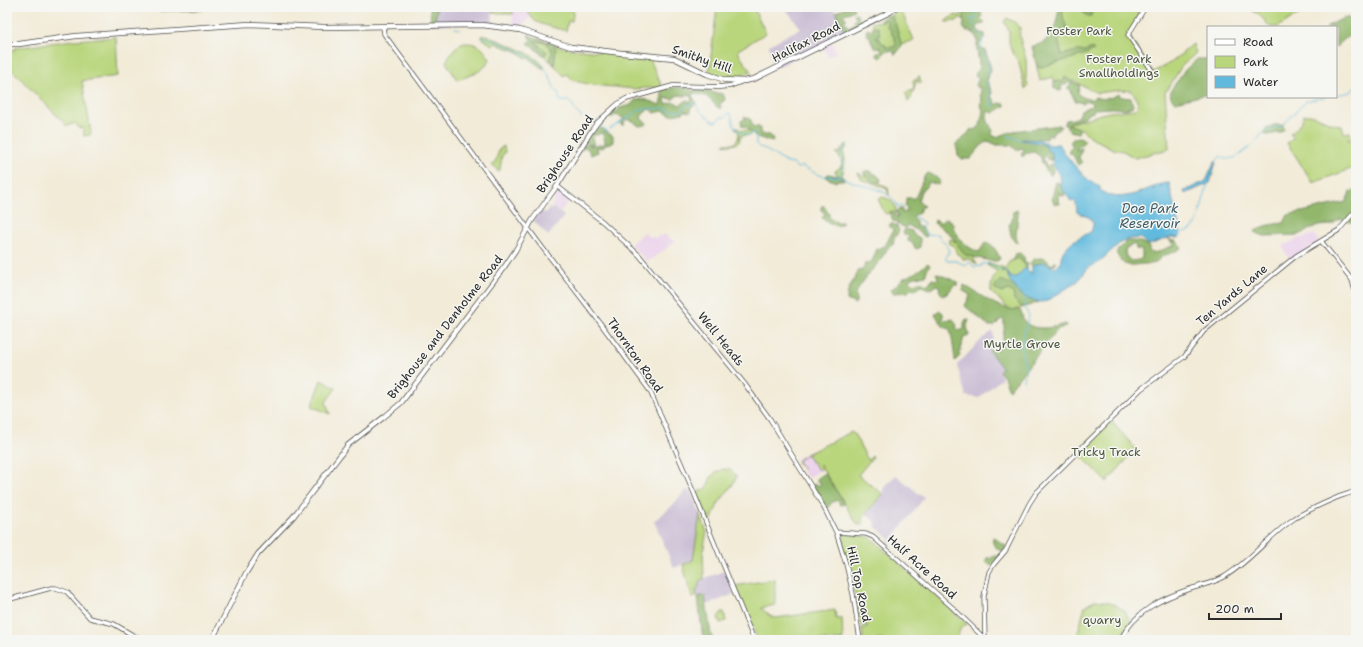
<svg xmlns="http://www.w3.org/2000/svg" width="1363" height="647" viewBox="0 0 1363 647" font-family="'Shantell Sans',sans-serif">
	<style>
		.built { fill: #ebd1eb }
		.industrial { fill: #cbbfd5 }
		.green { fill: #b9d67d; stroke: #728054 }
		.forest { fill: #92b76c; stroke: #5e714c; fill-rule: evenodd }
		.water { fill: #61bade; stroke: #467284 }
		.lines { fill: none; stroke-linecap: round; stroke-linejoin: round }
		.stream { stroke: #61bade; stroke-width: 1 }
		.secondary-casing { stroke: #494845; stroke-width: 5 }
		.primary-casing { stroke: #494845; stroke-width: 5.5 }
		.highway-casing { stroke: #494845; stroke-width: 6 }
		.secondary { stroke: #fff; stroke-width: 3.5 }
		.primary { stroke: #fff; stroke-width: 4 }
		.highway { stroke: #fff; stroke-width: 4.5 }
		.labels { text-anchor: middle; stroke-width: 3; stroke-linejoin: round; paint-order: stroke }
		.park-label { font-size: 12px; fill: #4e5640; stroke: #f6f6f2 }
		.street-label { font-size: 12px; fill: #2b2b2b; stroke: #f6f6f2 }
		.water-label { font-size: 13px; font-style: italic; fill: #3e5d6a; stroke: #f6f6f2 }
	</style>
	<rect width="100%" height="100%" fill="#f6f6f2"/>
	<filter id="ink" filterUnits="userSpaceOnUse"><feTurbulence type="fractalNoise" baseFrequency=".025" numOctaves="2"/><feDisplacementMap in="SourceGraphic" scale="8" xChannelSelector="R" yChannelSelector="G"/><feConvolveMatrix kernelMatrix="1 2 1 2 8 2 1 2 1" color-interpolation-filters="sRGB"/></filter>
	<filter id="wash" filterUnits="userSpaceOnUse"><feTurbulence type="fractalNoise" baseFrequency=".012" numOctaves="4" result="noise"/><feDisplacementMap in="SourceGraphic" scale="16" xChannelSelector="R" yChannelSelector="G"/><feGaussianBlur stdDeviation="0.9" result="paint"/><feColorMatrix in="noise" values="0 0 0 0 0 0 0 0 0 0 0 0 0 0 0 0 0 1.4 0 .05"/><feComposite in="paint" operator="in"/></filter>
	<g filter="url(#wash)">
		<rect width="100%" height="100%" fill="#f2ebd8"/>
		<!-- built -->
		<path class="built" d="M513,7L516,8L517,7H525L524,10L532,15L520,28L512,26Z
			M831,40L837,52L828,57L823,47Z
			M558,188L571,199L560,212L551,205L555,200L552,197Z
			M645,232L647,236L656,238L658,236L661,237L664,234L675,242L647,262L630,244Z
			M1315,234L1319,242L1290,260L1282,246L1300,238Z
			M812,450L823,469L807,478L796,459Z"/>
		<!-- industrial -->
		<path class="industrial" d="M430,7H493L492,24L431,25Z
			M784,7H831L835,10L846,33L776,68L772,62L769,45L801,28Z
			M553,207L564,216L548,236L533,220L541,210L545,213L549,208L551,209Z
			M993,331L994,339L989,351L1002,368L999,371L1002,378L979,398L966,396L957,365L983,338Z
			M896,475L924,498L891,540L888,549L884,546L890,539L875,526L876,523L866,514L883,494L884,487Z
			M686,490L691,492L700,514L697,540L693,560L674,568L654,521L671,507Z
			M724,571L734,594L707,605L705,596H697L696,590L698,588L700,580Z"/>
		<!-- green -->
		<path class="green" d="M494,7H517V9L513,8V14H508V13H493Z
			M525,7H574L572,21H568L566,31C560,29 538,24 535,21C530,17 532,14 524,10Z
			M717,7H753L766,33L738,50L740,56L751,71L740,77L741,78L726,77L709,72Z
			M1059,7H1136L1141,12L1128,35L1153,72L1172,62L1193,44L1196,53L1181,67L1171,84L1165,92L1169,149L1135,158L1123,151L1113,149L1089,136L1083,130L1067,124L1109,112L1136,109C1140,104 1136,96 1131,91L1121,90L1097,93L1074,81L1055,84L1053,77L1040,81L1032,46C1052,44 1057,25 1059,7Z
			M1251,7H1304L1308,12L1297,15L1278,27H1270L1258,13L1254,12Z
			M901,10L914,40L883,52L872,23L880,21Z
			M961,14H965L966,19L959,18L957,21L945,22L948,19L956,15L960,16Z
			M1007,18L1016,23L1020,28C1018,39 1024,49 1026,60C1027,66 1026,73 1026,79L1028,86L1025,89L1019,63L1011,49L1009,42V32L1004,21Z
			M487,35C505,45 530,50 544,66V68H542L529,58L524,57C517,48 504,49 496,43L492,45L482,38V36Z
			M116,37L118,76L82,81L91,132L90,135L84,136V130L82,127L79,129L76,123L67,126L7,65V48H10V50H15V48L73,40Z
			M533,40L539,42L547,41L564,48L662,59H650L662,87L635,89L593,85L574,81L567,74L564,76L554,65L555,54L552,53L550,61L542,54C542,47 539,43 533,41Z
			M465,43C479,43 483,48 490,59C485,72 468,76 457,80L446,62C450,53 455,45 465,43Z
			M919,76L921,83L920,84L917,80L911,98L908,102L906,92L914,90L913,80H916Z
			M1304,115C1318,113 1329,126 1342,125L1344,133L1350,132L1351,138L1347,139L1348,140L1356,141V167L1313,183L1287,143L1294,138L1290,134C1297,129 1301,123 1304,115Z
			M736,127L741,130L750,131L752,133L749,135H746L741,136L739,142C733,145 731,146 724,144H733L738,139L739,133L735,128Z
			M847,144V147L843,152C847,160 844,170 841,178L838,177V174L835,172C836,170 838,169 840,168C845,163 839,156 836,153H840L842,148Z
			M504,146L505,153L502,155L500,170L498,171L496,170L497,168L492,165C500,159 495,149 504,146Z
			M858,173L888,187L889,195L887,189L870,182L862,180Z
			M881,197C890,198 896,203 896,212L886,214L884,212L878,199Z
			M950,239C961,243 960,253 973,257L977,265L970,259H963L961,255L957,254L954,246L949,243Z
			M1019,258L1028,269L1025,268L1017,276L1012,278L1006,271L1000,270L1006,272C1015,286 1021,298 1039,302C1035,304 1031,304 1027,306C1012,312 1008,311 998,298C996,295 992,295 991,291C990,284 994,277 997,271L988,266L987,264L989,263L1005,268L1010,261Z
			M321,380L336,388L326,402L330,414L311,406Z
			M1110,420L1136,449L1107,482L1077,452Z
			M851,432L854,434L868,460L872,456L873,457L858,475L883,494L862,518L864,524L858,525L820,465L821,469L818,470L813,462H811L807,454L799,459L798,461L803,470L797,461L807,454Z
			M724,469H729L736,475V478L733,484L718,504L710,524L697,492L707,488C710,477 713,472 724,469Z
			M700,514L707,532L703,551L704,579L700,580L698,588L696,590L697,596L692,598L683,565L693,560Z
			M842,534L865,536L871,538L967,624L960,629L957,640H863L862,628L867,627V625H861L857,601L842,543L844,541Z
			M775,579V605L761,608L770,616L775,618L835,610L836,619L842,618L843,640H758L735,586Z
			M1096,600L1109,602L1124,610L1131,622L1118,640H1076L1085,606Z
			M722,612H724L726,621L720,623L718,617Z"/>
		<!-- forest -->
		<path class="forest" d="M155,7H203V10L160,11Z
			M430,7H435L437,11L434,24H431Z
			M846,7H853L854,10L848,13H846L843,16L846,18V20L844,22V24L847,23L846,25L849,27L857,22L854,21L856,17L854,14L855,13L857,14L859,20L867,18L871,14L873,19L847,30H844L836,12Z
			M970,7H978L981,12L982,17L980,19L984,21V24L978,25L977,29L981,33L985,34V37L979,45L982,48L985,50L988,58L991,69L987,81L992,93L991,95L992,98L994,99L995,105L1000,103L1005,104V106L993,113L989,111C984,118 990,125 993,131L992,133V135L996,137L1014,131L1060,125L1061,127L1058,129L1055,130L1051,136L1047,135L1048,138L1046,139L1039,138L1036,140H1028C1041,142 1043,143 1052,153L1051,161L1046,158L1048,157L1046,155L1043,159L1047,167L1050,164L1052,165L1053,171L1051,175H1049L1042,163L1041,157L1034,152L1026,153L1023,157L1021,155L1024,150L1023,148L1016,150L1011,145H997L988,141L981,146L970,159H962L958,155L956,144L966,136L971,129L975,130L980,126L983,110L980,104L982,101L980,95L981,88H978L976,85L979,78L975,75C982,64 978,61 977,50C977,45 978,38 975,34C973,32 969,32 966,31L963,27L964,24C962,16 965,14 970,7Z
			M1059,7H1068C1066,9 1064,9 1063,11C1061,14 1067,29 1069,33L1066,34L1062,31L1061,37L1058,39L1062,55L1076,51H1085L1092,48L1094,50L1084,55L1038,68L1032,46C1052,44 1057,25 1059,7Z
			M1080,7H1092L1090,11L1092,13L1091,16C1085,17 1082,11 1080,7Z
			M888,15L893,16L892,18L895,22L902,46L896,54H894V51C885,50 884,53 880,58L876,55L878,52L882,51L880,47L875,48L874,45L872,44L870,37L866,34L867,29L871,30L874,27H878L880,34L876,37L877,39H880L881,42L885,44L886,47H895L896,43L894,36L892,35L891,30L887,27L888,21L886,20L882,22L881,19Z
			M1344,18H1356V35L1347,37L1336,47V27H1326L1333,23Z
			M528,35L554,44L556,49L554,65L550,61L552,54L551,49L547,45V42L533,41L547,52L546,54L543,55L528,43L531,40Z
			M1197,59H1204L1208,61V94L1175,102C1166,94 1172,88 1178,80C1180,79 1180,77 1181,75C1185,69 1192,64 1197,59Z
			M1065,77L1074,83L1080,85L1078,93C1080,97 1087,100 1092,99L1095,97L1104,99L1108,97L1110,98L1119,94L1122,97L1131,98L1133,106L1126,109L1112,108L1094,109L1093,112L1086,115L1085,117L1068,124L1079,128V130L1078,133L1070,131L1067,128V125H1064L1066,120C1074,119 1080,119 1081,110L1088,107L1094,106L1089,101L1083,103L1075,101L1070,89L1067,88L1071,84L1070,82L1061,86V88L1062,90L1059,91L1054,88V82L1060,81L1063,82Z
			M687,87L690,91C699,88 702,89 711,92C716,94 719,92 724,95L725,100L723,102L720,103L721,108H718L706,96L693,93L692,96L697,103L690,108L691,112L685,111L683,113L671,115L663,111L655,113L649,109L642,115L641,119L647,123L646,125L639,126L633,121L626,119L625,120L624,125H621V121L624,118L615,115L613,117H609L611,114L618,111L619,108L631,105L635,100L644,99L660,105L662,96L661,90L670,88ZM687,94H689L692,99L690,103H689L687,100L682,104L678,105L677,103L673,102L666,104L665,98L673,99L678,95L686,96Z
			M744,116L751,120L752,124L755,128L758,126L760,129V133L765,135H769L774,140L772,142C767,140 762,139 757,137C751,134 749,127 742,126L741,121L745,119Z
			M1274,125H1283L1284,130L1279,133L1266,135L1264,131L1268,128Z
			M597,126L613,136V142L607,144L603,148L597,147L598,152L591,155L588,149L585,147L581,151L584,144L594,146L605,144C605,140 604,135 601,133L593,136L592,139L594,144L591,145L587,143L586,140Z
			M1078,137L1082,138L1085,141L1078,147L1076,150L1082,148L1079,158L1082,163L1078,165L1073,155L1069,153V149L1073,146L1070,142L1073,139Z
			M866,171H871L873,174H876L881,179L880,182C873,184 868,178 863,173Z
			M928,173C933,175 937,177 940,182L938,185L929,182L925,188L921,191L918,201L924,206L921,208L918,214H915L913,217L916,221V226C921,227 926,231 927,236L925,237L919,232L908,225L906,228L897,224V222L893,221L890,211L893,212L897,218L898,217L896,212L899,209H902V213L906,212L907,209L905,205L906,203V198H914L916,196L925,175Z
			M828,174L843,177L844,180H838L836,182L825,177Z
			M1056,182L1060,183L1061,187L1065,192L1064,196H1062L1059,191L1058,198L1060,204H1054L1052,198Z
			M1356,190V222H1349L1340,219L1331,225L1316,226L1299,235L1264,236L1254,232C1263,225 1274,224 1284,223L1288,215L1346,202L1350,192Z
			M823,205L829,214V218L833,219L836,222H842V224L837,226L828,222L822,218L825,214L821,210V207Z
			M1017,210L1018,214L1016,234L1017,243L1014,241L1011,235L1009,225L1012,221L1013,212Z
			M945,219H948L954,224L952,228L955,229C957,239 969,249 979,252L985,243C993,244 997,251 1000,259L997,261H991L965,255L949,233L934,223L935,220L940,223Z
			M891,223L897,226L899,231L894,239L893,245H890L879,262L870,272L855,293L857,299L855,304L847,300C847,286 854,282 859,270L864,268L865,263H870L873,259L877,249L885,246L893,231L892,228L889,226Z
			M905,229L912,231L913,234L920,238V247L918,249L915,248L913,244L907,240L909,238L908,235H906L903,233Z
			M1168,238L1174,242L1175,240L1182,247C1176,252 1170,253 1163,256C1159,258 1159,260 1156,262C1152,265 1148,264 1144,264C1129,265 1123,269 1116,252L1127,241C1136,241 1141,241 1149,246V251L1152,253C1159,253 1166,247 1174,246ZM1135,244L1136,249L1142,250V258L1139,260L1131,261L1126,256L1125,250L1128,247Z
			M1020,253L1024,257L1025,262L1028,264L1027,267L1019,258L1012,261L1015,254Z
			M1040,258L1046,259L1052,265L1056,261V263L1051,266L1043,262L1032,266L1030,265C1031,260 1034,259 1040,258Z
			M928,263L930,265L926,272V275L911,278L909,281C913,284 916,285 920,281L924,284L929,285L932,279L936,280L938,278L936,273L958,282V285H954L948,293L943,296L939,290L940,288L937,285C929,292 929,288 921,285L918,289H911L908,292L893,293L891,290L904,278L915,273Z
			M1001,280L1013,285L1019,293L1030,300L1039,302L1025,307H1021L1014,300L1013,293L1008,290L1002,293L994,288L997,283Z
			M964,285C981,295 1000,311 1020,310C1022,313 1022,318 1025,322C1034,332 1055,327 1066,324L1067,326L1058,329L1009,390L1004,377L999,371L1002,368L989,351L992,349L999,350C1003,342 1006,326 1003,318L995,326H989L965,306L970,295L962,290Z
			M939,310L943,313V321L953,319L957,326L956,329L960,331L964,329V323L966,319L969,320L967,326L969,335L964,337C962,343 962,349 959,353L960,356L955,361C955,357 951,332 950,330C947,327 947,329 944,327C941,324 937,317 935,314Z
			M823,474H825L845,504L841,505L837,500L831,503L827,510L812,485L817,484L819,486L821,483L817,481V479Z
			M993,537L1006,546L1003,552C996,548 991,545 993,537Z
			M1000,554L1001,555L991,566L985,561L988,557L990,559L995,555L996,557Z
			M705,595L711,635L714,640H703L698,597Z"/>
		<!-- water -->
		<path class="water" d="M1023,139L1041,140L1050,145L1058,144C1063,148 1062,150 1065,154C1076,167 1085,180 1100,187V190C1115,203 1137,194 1153,187L1154,191V187L1160,184L1161,188V184L1169,183L1181,236L1179,238L1171,237L1149,245L1140,238L1129,239L1120,243L1098,263L1088,268L1078,281L1047,301L1041,302L1030,300L1019,293L1010,281L1006,272H1003L1000,270L1007,271L1010,277C1017,280 1020,272 1025,268L1032,274V266L1043,262L1054,267L1061,264C1058,247 1079,237 1091,232C1098,215 1085,218 1077,212L1076,203L1074,201H1071L1061,187L1060,174C1053,168 1052,162 1052,153L1047,150L1046,146L1040,143L1021,140Z
			M1215,161L1216,162L1210,183L1185,194L1184,191L1206,181Z"/>
		<g class="lines">
			<!-- stream -->
			<path class="stream" d="M976,7L977,16L972,26C979,35 987,34 980,48C986,58 992,66 986,79L993,108
				M976,8L983,7
				M969,18L975,20
				M455,28L460,29
				M483,37C501,42 531,55 544,68C549,73 552,83 555,90L558,92L560,101H569L572,104L575,111L580,115L581,118
				M1336,95L1351,92L1356,86
				M687,105L695,103L700,111L714,122L717,121L721,117H725L729,113L731,114L734,126L736,127C739,134 743,133 749,135L752,133H755L756,135V144L759,147L763,148L787,163L794,164L797,168H799L802,166L808,170L809,169C821,179 825,175 838,177C845,178 850,181 856,183C872,188 890,190 898,207L901,206L904,208
				M599,125L608,132
				M610,129L641,109L663,108L672,111L681,110L686,106
				M1008,136L1021,140
				M1216,162L1220,156L1227,159L1237,157L1255,143L1262,134L1274,128L1281,127L1306,101L1325,97
				M839,177L843,165L841,154L847,144
				M915,217L924,223V225L921,227L928,235L938,234C939,239 947,244 950,251L945,257L947,261H956L965,265L970,262L974,267L982,266V264C989,263 994,266 1000,270
				M1180,233L1191,230L1197,223L1208,183
				M1024,380L1026,370L1021,347L1023,342L1024,333L1029,316L1025,308V297"/>
		</g>
	</g>
	<g filter="url(#ink)">
		<g class="lines">
			<defs>
				<path id="secondary" d="M1144,7L1143,11L1128,35L1153,72
					M383,27L384,34L542,247L595,316L650,391L694,493L754,640
					M557,186L603,222L639,255L744,383L770,419L823,506L836,532L846,564L853,594L860,640
					M1321,241L1352,280L1356,295
					M836,532L866,534L873,537L953,608L985,639
					M7,600L51,588H56L67,592L90,618L114,624L141,640
					M985,639L984,596L989,572L994,564L1006,550L1029,504L1036,493L1141,389L1184,357L1204,331L1296,256L1339,230L1356,210
					M1120,640C1136,610 1162,598 1193,588C1203,585 1215,582 1224,577C1251,561 1269,535 1295,518C1308,510 1322,504 1336,498C1343,495 1350,494 1356,490"/>
				<path id="primary" d="M212,640L246,573L258,554L293,517L348,445L384,417L401,403L505,266L515,251L533,219L557,186L592,130L597,123L618,104L626,99L673,86L719,87L730,86L743,81"/>
				<path id="highway" d="M7,44H19L76,36L249,24L324,27L482,25L520,30L571,47L622,53L674,58L707,74L725,80L744,81L754,79L890,12L896,7"/>
			</defs>
			<!-- secondary casing -->
			<use href="#secondary" class="secondary-casing"/>
			<!-- primary casing -->
			<use href="#primary" class="primary-casing"/>
			<!-- highway casing -->
			<use href="#highway" class="highway-casing"/>
			<!-- secondary -->
			<use href="#secondary" class="secondary"/>
			<!-- primary -->
			<use href="#primary" class="primary"/>
			<!-- highway -->
			<use href="#highway" class="highway"/>
		</g>
	</g>
	<g class="labels">
		<!-- park labels -->
		<g class="park-label">
			<text x="1079" y="35">Foster Park</text>
			<text x="1119" y="63">Foster Park<tspan x="1119" dy="14">Smallholdings</tspan></text>
			<text x="1022" y="348">Myrtle Grove</text>
			<text x="1106" y="456">Tricky Track</text>
			<text x="1102" y="624">quarry</text>
		</g>
		<!-- street labels -->
		<g class="street-label">
			<text transform="translate(806 42) rotate(-27)" y="4">Halifax Road</text>
			<text transform="translate(702 59) rotate(19)" y="4">Smithy Hill</text>
			<text transform="translate(565 154) rotate(-56)" y="4">Brighouse Road</text>
			<text transform="translate(1232 295) rotate(-40)" y="4">Ten Yards Lane</text>
			<text transform="translate(445 327) rotate(-52)" y="4">Brighouse and Denholme Road</text>
			<text transform="translate(721 339) rotate(51)" y="4">Well Heads</text>
			<text transform="translate(635 355) rotate(55)" y="4">Thornton Road</text>
			<text transform="translate(922 567) rotate(42)" y="4">Half Acre Road</text>
			<text transform="translate(859 584) rotate(78)" y="4">Hill Top Road</text>
		</g>
		<!-- water labels -->
		<g class="water-label">
			<text x="1150" y="213">Doe Park<tspan x="1150" dy="15">Reservoir</tspan></text>
		</g>
	</g>
	<!-- margin -->
	<rect width="1363" height="647" fill="none" stroke="#f6f6f2" stroke-width="24"/>
	<!-- legend -->
	<rect x="1207" y="26" width="130" height="72" fill="#f6f6f2" stroke="#a5a5a2"/>
	<rect x="1215" y="39" width="20" height="6" fill="#ffffff" stroke="#a5a5a2"/>
	<text x="1243" y="46" font-size="12" fill="#2b2b2b">Road</text>
	<rect x="1215" y="56" width="20" height="12" fill="#b9d67d" stroke="#a5a5a2"/>
	<text x="1243" y="66" font-size="12" fill="#2b2b2b">Park</text>
	<rect x="1215" y="76" width="20" height="12" fill="#61bade" stroke="#a5a5a2"/>
	<text x="1243" y="86" font-size="12" fill="#2b2b2b">Water</text>
	<!-- scale -->
	<path d="M1209 613v6h72v-6" fill="none" stroke="#2b2b2b" stroke-width="2"/>
	<text x="1215" y="613" font-size="12" fill="#2b2b2b" stroke="#f6f6f2" stroke-width="3" paint-order="stroke">200 m</text>
</svg>
